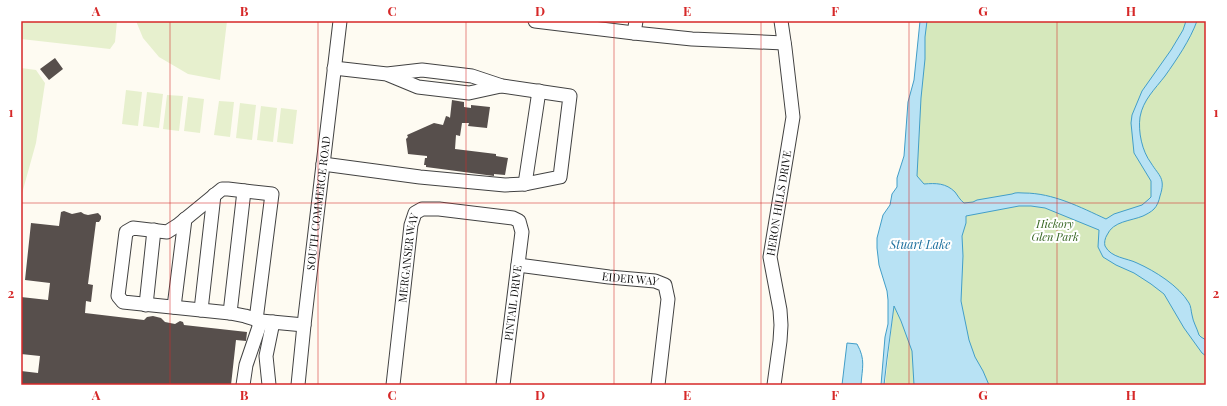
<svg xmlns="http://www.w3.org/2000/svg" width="1227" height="406" viewBox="0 0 1227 406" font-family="'Playfair Display',serif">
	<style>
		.green { fill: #d6e8bc }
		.pitch { fill: #e7f0ce }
		.water { fill: #b8e2f4; stroke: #429ec8 }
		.building { fill: #574f4c }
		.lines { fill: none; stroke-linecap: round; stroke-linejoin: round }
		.minor-casing { stroke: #424242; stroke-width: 15 }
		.minor { stroke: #fff; stroke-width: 13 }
		.grid { fill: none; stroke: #d62828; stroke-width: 1; stroke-opacity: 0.55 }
		.labels { text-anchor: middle; stroke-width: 4; stroke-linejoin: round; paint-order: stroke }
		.street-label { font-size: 11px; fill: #0f0f0f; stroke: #fff }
		.park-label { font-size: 11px; font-style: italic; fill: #356521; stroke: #fff }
		.water-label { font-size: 12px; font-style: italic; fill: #1c6f9d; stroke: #fff }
		.neatline { fill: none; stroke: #d62828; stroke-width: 1.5 }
		.grid-label { font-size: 13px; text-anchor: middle; font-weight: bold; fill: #d62828 }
	</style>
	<rect width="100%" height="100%" fill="#fefbf2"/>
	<!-- green -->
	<path class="green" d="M926,21H1206V385H885Z"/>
	<!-- pitch -->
	<path class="pitch" d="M21,21H117L115,42L110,49L21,39Z
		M136,21H227L220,80L188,74L159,57L143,38Z
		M21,68L36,70L45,83L36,143L21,197Z
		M126,90L142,92L138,126L122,124Z
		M147,92L163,94L159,128L143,126Z
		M167,95L183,96L179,131L163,129Z
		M188,97L204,99L200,133L184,131Z
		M219,101L234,102L230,137L214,135Z
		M240,103L256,105L252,140L236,138Z
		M261,106L277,108L273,142L257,140Z
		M281,108L297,110L293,144L277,142Z"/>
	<!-- water -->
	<path class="water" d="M920,21H927L925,37V59L921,98L917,176L924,184C936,183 946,183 955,192C958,196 960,200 964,203L973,202L977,200L1012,194C1016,192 1020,193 1024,193C1053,193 1080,207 1106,219L1114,214L1142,205L1149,199L1151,197V181L1134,153L1131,123L1132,115L1142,91L1171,50L1183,30L1186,21H1197C1190,40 1177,59 1165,76C1155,89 1143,100 1140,117C1138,132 1142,151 1151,163C1159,176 1166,178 1160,196C1159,201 1157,206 1154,209C1151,212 1147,214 1143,216C1131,221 1113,221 1107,235C1105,238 1104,243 1105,246C1111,258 1127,258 1137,263C1155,271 1179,286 1189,303C1191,306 1191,311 1192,315C1193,322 1197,328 1199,335L1201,337L1206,340V356L1202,353L1184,328L1164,294L1151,284L1134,273L1116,265L1103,257L1098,247L1099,230L1045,208L1031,206H1019L966,216V223L962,236L963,256L961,301L969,340L975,357L983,371L989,385H914L912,351L901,321L894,306L887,359L884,385H881L885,337L888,324V300L887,291L879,265L877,248V238L883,215L890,205L892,194L897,187V178L904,156L908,102L914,80Z
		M847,343L857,344C866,360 862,368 861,385H842Z"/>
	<!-- building -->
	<path class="building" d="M55,58L63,69L49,80L40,69Z
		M452,100L464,102V107L471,108V105L490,107L487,128L468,126L469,123H462L460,136L456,135L455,149L496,154V156L508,158L505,175L494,174V176L426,167V165H424L425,158H427V156L408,154L406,139L408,137L407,135L434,123L443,125L446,116L449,117L450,118Z
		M64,211L72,214L81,212L84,214L88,215L98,213L101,216V219L99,222H96L88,284L93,285L91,302L86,301L85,313L144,320L147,317L153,316L161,318L165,322L175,324L180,321L183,322L184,325L247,332L246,341L236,340L231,385H21V371L38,373L40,356L21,354V297L48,300L50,283L25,280L31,223L59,226L61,212Z"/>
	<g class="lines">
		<defs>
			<g id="minor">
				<path d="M535,21L634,33L692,39L784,43"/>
				<path d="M634,33L636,21"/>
				<path d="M389,75L418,87L469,93L501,86"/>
				<path d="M323,164L420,177L505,185L525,184L560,177L570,96L502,86L472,76L422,70L387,74L334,68"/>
				<path d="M525,184L539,91"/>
				<path id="s1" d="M518,265L609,277L655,281L665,285L668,299L658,385"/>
				<path d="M146,305L154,230"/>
				<path d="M174,307L185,219"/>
				<path d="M201,310L214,195"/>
				<path d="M230,313L244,191"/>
				<path d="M256,320L272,194L228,189H222L178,225L167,232L133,228L126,232L118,296L123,302L230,313L245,316L261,321"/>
				<path d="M243,385L246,365L261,321L304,325"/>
				<path d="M269,385L266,356L273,322"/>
				<path id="s2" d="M298,385L304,325L340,21"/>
				<path id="s3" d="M393,385L411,225L415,213L422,209H439L513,218L519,221L522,232L503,385"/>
				<path id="s4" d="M774,385L780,341L781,325L780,310L770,257L793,117L785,48L781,21"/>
			</g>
		</defs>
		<!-- minor casing -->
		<use href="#minor" class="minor-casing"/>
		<!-- minor -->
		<use href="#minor" class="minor"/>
	</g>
	<!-- grid -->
	<path class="grid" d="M170,21V385M318,21V385M466,21V385M614,21V385M761,21V385M909,21V385M1057,21V385M21,203H1206"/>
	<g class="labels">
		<!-- street labels -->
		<g class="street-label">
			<text dy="4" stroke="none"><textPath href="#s2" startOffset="183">SOUTH COMMERCE ROAD</textPath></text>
			<text dy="4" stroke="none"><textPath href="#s4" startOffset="184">HERON HILLS DRIVE</textPath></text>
			<text dy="4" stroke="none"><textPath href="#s3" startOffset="128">MERGANSER WAY</textPath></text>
			<text dy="4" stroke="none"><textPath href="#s1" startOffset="113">EIDER WAY</textPath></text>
			<text transform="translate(513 303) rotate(-83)" y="4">PINTAIL DRIVE</text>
		</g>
		<!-- park labels -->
		<g class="park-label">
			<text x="1055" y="228">Hickory<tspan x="1055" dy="13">Glen Park</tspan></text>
		</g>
		<!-- water labels -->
		<g class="water-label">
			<text x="920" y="249">Stuart Lake</text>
		</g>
	</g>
	<!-- border -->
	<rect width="1227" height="406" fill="none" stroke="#ffffff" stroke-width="44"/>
	<rect x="22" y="22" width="1183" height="362" class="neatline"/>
	<g class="grid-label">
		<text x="96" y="16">A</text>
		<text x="244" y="16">B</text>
		<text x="392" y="16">C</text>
		<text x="540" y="16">D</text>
		<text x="687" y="16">E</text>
		<text x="835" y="16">F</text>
		<text x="983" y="16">G</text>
		<text x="1131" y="16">H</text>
		<text x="11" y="117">1</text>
		<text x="1216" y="117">1</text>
		<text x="11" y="298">2</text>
		<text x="1216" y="298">2</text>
		<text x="96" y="400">A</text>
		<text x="244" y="400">B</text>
		<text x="392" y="400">C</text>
		<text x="540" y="400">D</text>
		<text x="687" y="400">E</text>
		<text x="835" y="400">F</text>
		<text x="983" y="400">G</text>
		<text x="1131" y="400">H</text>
	</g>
</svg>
